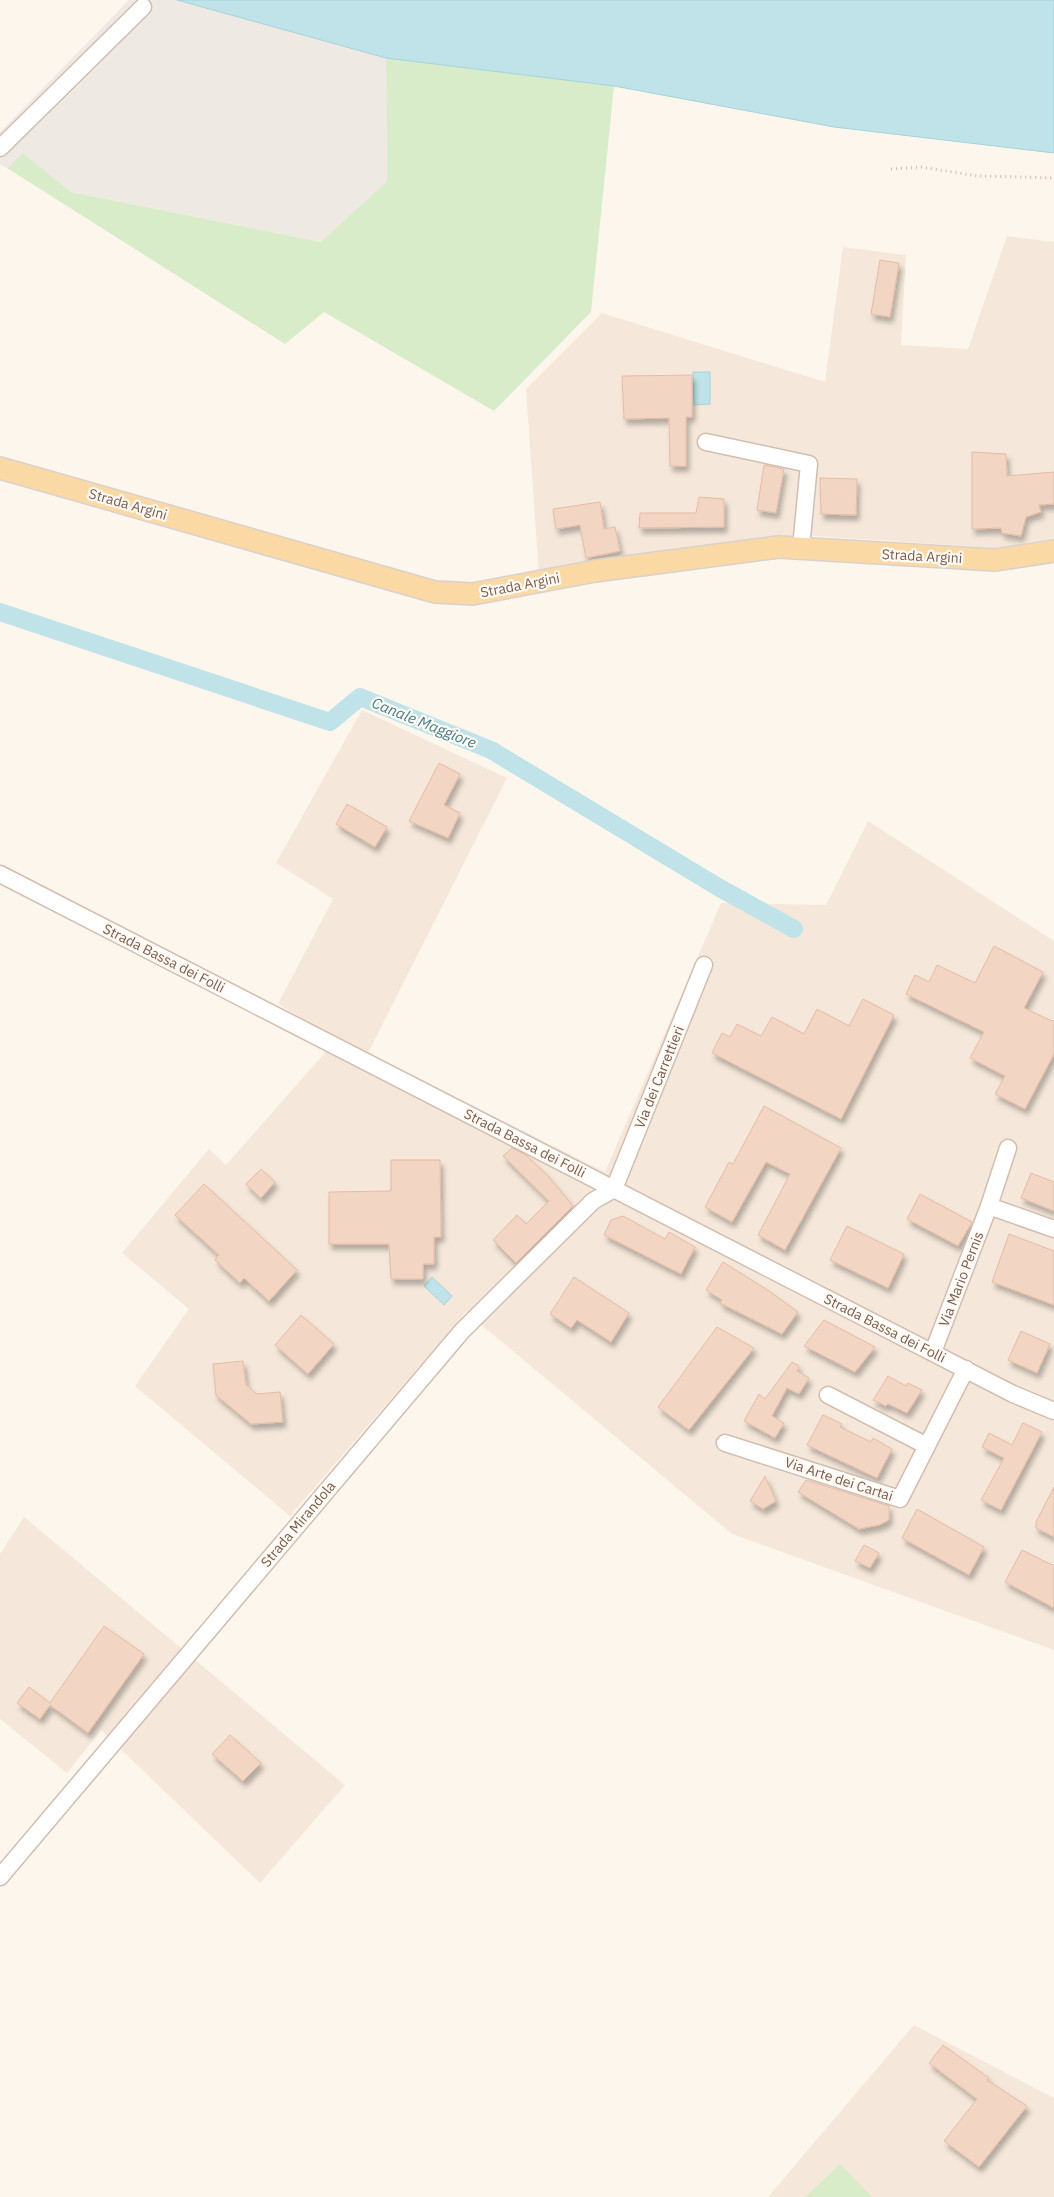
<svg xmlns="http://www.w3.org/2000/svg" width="1054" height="2197" viewBox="0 0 1054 2197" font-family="'IBM Plex Sans',sans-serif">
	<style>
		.residential { fill: #f5e8da }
		.industrial { fill: #efe9e4 }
		.green { fill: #d8ecc9 }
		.water { fill: #bfe3e8; stroke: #a5d3da }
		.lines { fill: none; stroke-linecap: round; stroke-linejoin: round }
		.canal { stroke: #bfe3e8; stroke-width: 18 }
		.building { fill: #f3d5c3; stroke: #e6bba3; filter: url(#shadow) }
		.minor-casing { stroke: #d1beb0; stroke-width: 19 }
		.major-casing { stroke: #dad1cd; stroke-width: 24 }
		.path { stroke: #d9b8a5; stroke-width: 3; stroke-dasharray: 1 4; stroke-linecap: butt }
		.minor { stroke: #fff; stroke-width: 16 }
		.major { stroke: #fbd9a5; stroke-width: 21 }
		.labels { text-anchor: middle; stroke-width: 4.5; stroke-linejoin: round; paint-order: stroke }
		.street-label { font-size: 14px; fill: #7a5c4d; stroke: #fffaf3 }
		.water-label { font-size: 15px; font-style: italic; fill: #437c86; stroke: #fffaf3 }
	</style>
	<defs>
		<filter id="shadow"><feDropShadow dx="3" dy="5.5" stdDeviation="2.5" flood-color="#0004"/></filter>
	</defs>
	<rect width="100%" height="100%" fill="#fdf6ec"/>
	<!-- residential -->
	<path class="residential" d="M1007,236L1054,242V540L996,548L799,535L539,576L526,389L602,313L825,382L843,247L906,255L901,345L968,349Z
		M362,710L507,778L368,1053L605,1172L721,903L826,905L868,821L1054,941V1650L732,1534L466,1312L290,1516L135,1386L189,1309L122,1253L209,1149L226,1165L336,1040L278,1004L333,899L276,863Z
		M24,1517L345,1785L260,1883L101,1730L67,1773L0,1719V1554Z
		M914,2025L1054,2098V2197H768Z"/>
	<!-- industrial -->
	<path class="industrial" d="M129,0H177L386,58L387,181L321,242L71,192L23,154L7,168L0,164V132Z"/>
	<!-- green -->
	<path class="green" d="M386,58L614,86L591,312L494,411L324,312L285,344L7,168L23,153L71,192L321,242L387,181Z
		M840,2164L872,2197H805Z"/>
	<!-- water -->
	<path class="water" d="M177,0H1054V153L834,127L614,86L386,58Z
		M693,372H710V404L694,405Z
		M432,1277L452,1296L444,1305L424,1286Z"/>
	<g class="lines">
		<!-- canal -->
		<path class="canal" d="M0,612L330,722L360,697L491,750L718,887L794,929"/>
	</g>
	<!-- building -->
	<path class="building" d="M880,260L899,263L890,317L871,314Z
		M692,375V417H686V466H670L669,418L624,419L622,376Z
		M972,452L1006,454L1007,476L1054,472V504L1039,505L1041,512L1026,517L1021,536L1002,533L1001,528L972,529Z
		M764,465L784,469L776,513L757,510Z
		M820,478L857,479L856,515L821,514Z
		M699,497L724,499V527L639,528L640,513H696Z
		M600,502L604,529L615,527L620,551L586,558L580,525L556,529L553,509Z
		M439,763L460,774L444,805L460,813L448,838L409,821Z
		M347,804L387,827L375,847L336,824Z
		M994,946L1043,972L1024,1008L1054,1022V1054L1025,1109L995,1094L1005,1076L970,1058L984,1032L906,994L915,975L929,982L937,965L975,983Z
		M863,999L894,1015L841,1119L712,1053L722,1033L730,1037L737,1024L761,1036L772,1017L804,1034L817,1009L849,1026Z
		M764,1106L841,1148L785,1250L758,1235L790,1174L766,1162L732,1222L705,1207L729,1162L733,1164Z
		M512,1148L526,1155L548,1176L573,1206L516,1263L493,1240L517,1215L526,1224L549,1201L503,1156Z
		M391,1160H440L441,1237H434V1264H423V1279H391L389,1244H329V1192L391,1191Z
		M261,1169L275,1182L261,1198L246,1184Z
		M1031,1173L1054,1182V1211L1021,1198Z
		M204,1184L297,1270L269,1301L244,1278L240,1283L215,1260L219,1255L175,1215Z
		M920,1194L972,1222L958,1246L907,1219Z
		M623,1216L665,1239L669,1232L695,1247L681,1274L604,1235L611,1220Z
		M847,1226L904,1254L888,1288L830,1260Z
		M1009,1234L1054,1251V1305L992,1282Z
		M723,1262L769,1291L798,1312L782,1334L720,1303L722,1300L706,1290Z
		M574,1277L629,1313L611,1342L577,1320L571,1328L550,1314Z
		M301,1315L334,1344L308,1374L275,1345Z
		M824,1320L875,1347L855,1372L804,1346Z
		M717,1327L754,1348L689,1430L658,1407Z
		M1021,1331L1050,1344L1037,1373L1008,1360Z
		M243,1361L246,1385L257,1394L280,1392L283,1422L251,1424L216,1395L213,1364Z
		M792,1362L799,1366L797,1371L809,1378L799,1394L787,1388L772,1416L784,1423L775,1438L744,1421L759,1394L765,1399Z
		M888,1376L906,1386L908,1383L922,1390L907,1413L888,1404L886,1406L873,1400Z
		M823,1415L842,1424L840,1427L871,1442L873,1438L892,1449L877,1478L807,1445Z
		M1023,1423L1042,1432L1001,1510L981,1500L1004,1458L982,1447L989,1433L1012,1445Z
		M765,1476L776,1501L763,1509L750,1501Z
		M806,1480L889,1506V1520L879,1525L859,1529L798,1492Z
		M1054,1487V1537L1036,1528V1522Z
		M917,1509L984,1547L969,1575L902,1538Z
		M864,1545L879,1553L870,1568L855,1561Z
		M1022,1550L1054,1566V1608L1005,1582Z
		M104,1626L144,1654L88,1733L50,1705L40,1719L17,1703L29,1687L50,1703Z
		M230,1735L261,1763L243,1781L212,1754Z
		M943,2045L989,2078L987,2080L1027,2106L979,2167L944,2141L977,2099L929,2063Z"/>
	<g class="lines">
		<defs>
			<path id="minor" d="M0,148L143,7
				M706,442L809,464L801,548
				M0,874L1013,1394L1054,1411
				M989,1206L1054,1229
				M933,1352L989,1206L1008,1148
				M828,1395L927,1446
				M725,1443L900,1499L966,1369
				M0,1877L462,1331L593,1201L614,1189L704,965"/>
			<path id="major" d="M0,468L435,592L473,594L595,571L779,547L995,560L1054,551"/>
		</defs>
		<!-- minor casing -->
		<use href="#minor" class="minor-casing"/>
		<!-- major casing -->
		<use href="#major" class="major-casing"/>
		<!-- path -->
		<path class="path" d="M891,169L921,167L978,176L1054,178"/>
		<!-- minor -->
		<use href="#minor" class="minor"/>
		<!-- major -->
		<use href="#major" class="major"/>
	</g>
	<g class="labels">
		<!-- street labels -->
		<g class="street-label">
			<text transform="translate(128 504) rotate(16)" y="5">Strada Argini</text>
			<text transform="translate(922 556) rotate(3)" y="5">Strada Argini</text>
			<text transform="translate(520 585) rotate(-11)" y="5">Strada Argini</text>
			<text transform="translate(164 958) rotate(27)" y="5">Strada Bassa dei Folli</text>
			<text transform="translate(659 1077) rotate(-68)" y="5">Via dei Carrettieri</text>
			<text transform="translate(525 1143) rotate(27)" y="5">Strada Bassa dei Folli</text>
			<text transform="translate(961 1279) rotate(-69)" y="5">Via Mario Pernis</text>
			<text transform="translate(885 1328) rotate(27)" y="5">Strada Bassa dei Folli</text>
			<text transform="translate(839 1479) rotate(18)" y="5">Via Arte dei Cartai</text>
			<text transform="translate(298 1524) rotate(-50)" y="5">Strada Mirandola</text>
		</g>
		<!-- water labels -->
		<g class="water-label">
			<text transform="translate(424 723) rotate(22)" y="5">Canale Maggiore</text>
		</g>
	</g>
</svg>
